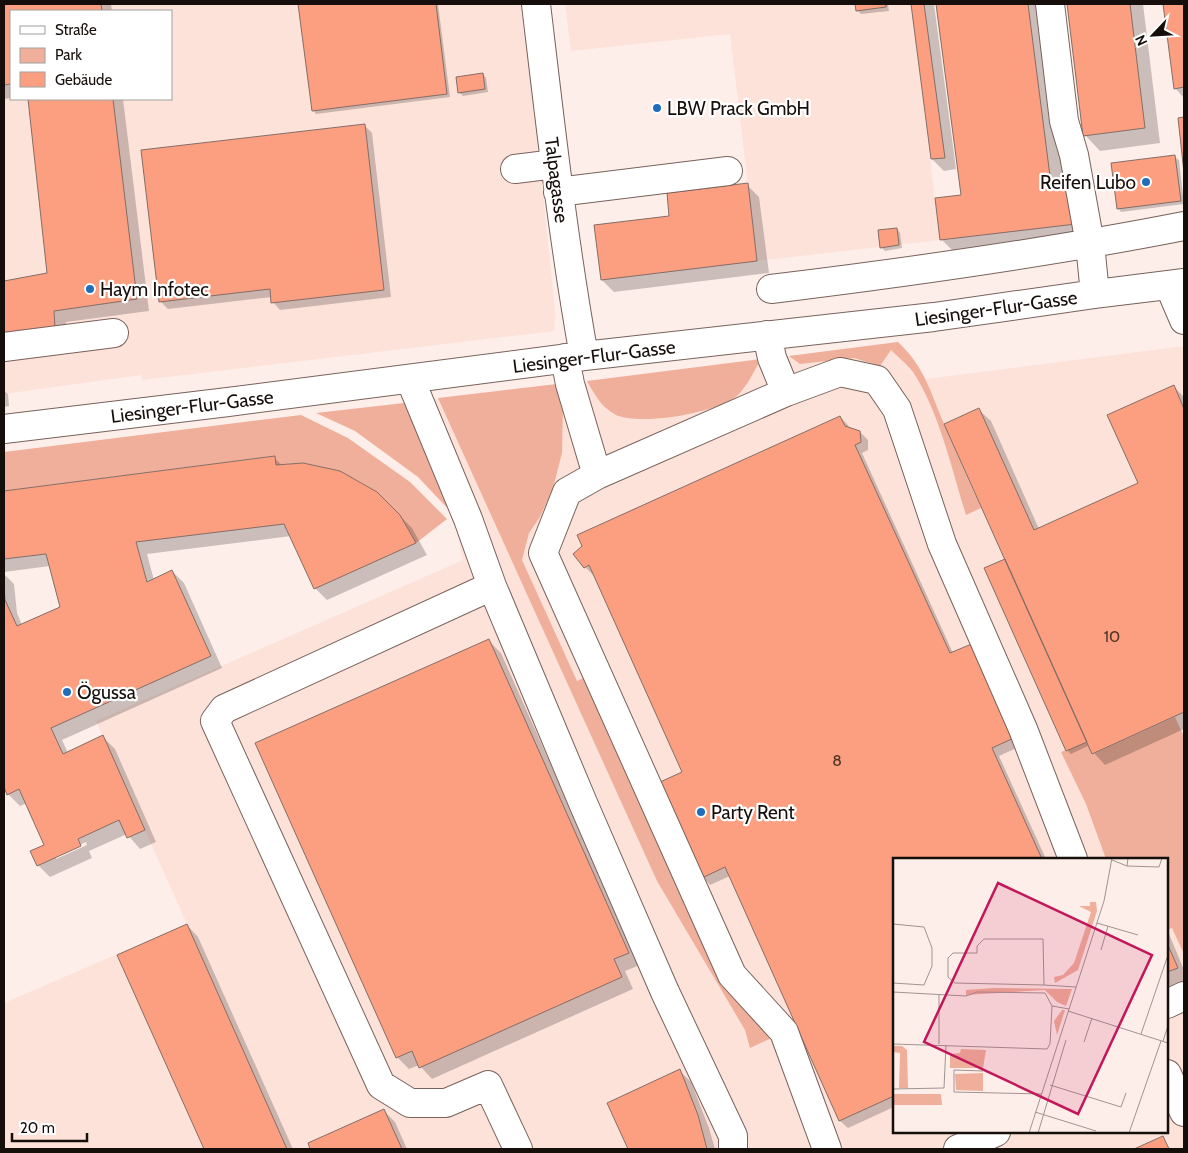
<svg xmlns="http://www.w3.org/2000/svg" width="1188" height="1153" viewBox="0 0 1188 1153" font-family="Cabin,sans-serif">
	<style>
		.built { fill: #fde2d9; fill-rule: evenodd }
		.green { fill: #efaf9b }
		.shadow { fill: #0003; fill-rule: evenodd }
		.building { fill: #fc9f81; stroke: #846d66 }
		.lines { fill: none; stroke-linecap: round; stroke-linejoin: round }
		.minor-casing { stroke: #78625b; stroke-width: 30 }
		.minor { stroke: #fff; stroke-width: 28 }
		.poi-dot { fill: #206dbc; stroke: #fff; stroke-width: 2 }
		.labels { text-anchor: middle; stroke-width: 4.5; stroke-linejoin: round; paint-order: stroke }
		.number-label { font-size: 16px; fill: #503228 }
		.poi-label { font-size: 19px; fill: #160e0b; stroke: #fff; text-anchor: start }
		.street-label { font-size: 19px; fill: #160e0b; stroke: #fff }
		.inset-road { fill: none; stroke: #a19490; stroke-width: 1 }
		.view { fill: #c2185b; fill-opacity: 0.15; stroke: #c2185b; stroke-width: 2.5 }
		.inset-edge { fill: none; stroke: #160e0b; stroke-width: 2.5 }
	</style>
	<rect width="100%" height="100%" fill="#feeee9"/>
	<!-- built -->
	<path class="built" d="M4,4H523L556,319H554L555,331L142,380L141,375L4,394ZM11,11H171V99H11Z
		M565,4H911L940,240L757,261L730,34L571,51Z
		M898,342L911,355L926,379L1184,346V1149H4V1003L187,924L96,721L463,560L453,514L404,403L557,384H570ZM894,859H1167V1132H894Z"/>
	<!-- green -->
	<path class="green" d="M898,342C926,369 930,392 945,426C957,454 969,481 981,508L966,515C952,470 939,411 913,372C907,364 898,357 891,350L880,366L854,358L800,364L789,356Z
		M761,359C754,371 748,385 738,395C718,413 641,426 616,415C601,407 595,395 587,381Z
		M557,384L563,407L562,453L553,488L540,517L529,533L522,560L577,681L588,676L778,1035L750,1048L745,1030L657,881L438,398Z
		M404,403L453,514L418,477L355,431L316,413Z
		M301,415L348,438L410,482L447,519L416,543L400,515L377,492L340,471L303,463L276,465L274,456L4,491V452Z
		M1175,717L1184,737V954L1172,928L1167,930V859H1106L1086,804L1061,752L1087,742L1093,754Z"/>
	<!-- shadow -->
	<path class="shadow" d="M4,4H111L112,11H11V98L4,99Z
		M300,4H438L450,97L316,114L313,110Z
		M857,4H888L889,11L861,14L857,10Z
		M912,4H934L956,169L944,171L932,159Z
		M937,4H1041L1064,184L1091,239L957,255L941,239L963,196Z
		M1069,4H1143L1160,143L1100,151L1085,135Z
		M1164,4H1184V98L1175,88Z
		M483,74L486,78L488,92L463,96L459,92Z
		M29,99H123L149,311L66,322V340L4,346V282L48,274Z
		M364,125L372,133L391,297L280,310L273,302L272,297L168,309L160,301Z
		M1175,157L1179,160L1184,204L1121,212L1118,208Z
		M747,185L759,197L769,273L614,292L602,280L671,217Z
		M897,229L900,233L902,248L885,251L881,247Z
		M1173,386L1184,397V729L1105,765L1094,753L1090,745L1071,754L1067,750L1006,559L979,410L991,421L1039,529L1139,484Z
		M4,391L8,394L9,406L4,407Z
		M840,417L848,425L850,429L860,432L868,440V450L862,453L953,653L1023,745L999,756L1046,859H894V1107L848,1128L840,1121L730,876L710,885L703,877L684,773L595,574L593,575L585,567Z
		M274,458L282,465L377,493L412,528L427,555L327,600L315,588L291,536L147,554L154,580L172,571L184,583L222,668L62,740L68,753L103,737L115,749L156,842L140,849L127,834L89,851L92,858L50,877L38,865L46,846L27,803L20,806L8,794L4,784V574L14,584L17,613L22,625L62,607L50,566L4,572V493ZM86,842L87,845L56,859V856Z
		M489,641L501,653L640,965L625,971L633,989L432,1079L419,1065L409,1069L397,1057Z
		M187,925L198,937L293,1149H205L118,955Z
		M1167,929L1184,970V982L1167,989Z
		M679,1070L691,1082L709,1128L715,1149H629L608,1103Z
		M383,1110L395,1122L407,1149H312L309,1144Z
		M1163,1138L1170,1149H1137Z"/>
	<!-- building -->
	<path class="building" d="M4,4H101L102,11H11V84L4,85Z
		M298,4H436L447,94L312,111Z
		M855,4H886V7L856,11Z
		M911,4H924L945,158L931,159Z
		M936,4H1028L1051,184L1071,182L1076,224L940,240L935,198L961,195Z
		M1067,4H1130L1145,128L1083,136Z
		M1163,4H1184V87L1174,89Z
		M483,73L485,89L458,93L456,77Z
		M28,99H113L137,299L54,311L55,328L4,334V281L47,273Z
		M1184,117V173L1178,118Z
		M365,124L384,290L271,303L270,289L159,302L141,150Z
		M1175,155L1181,201L1117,209L1111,163Z
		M748,183L757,261L601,280L594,225L669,216L667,193Z
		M897,228L899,245L880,248L878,230Z
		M1174,385L1184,409V712L1092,754L944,424L979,408L1034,530L1138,483L1107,415Z
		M840,416L845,426L860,431L861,442L855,445L950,653L974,643L1016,737L992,748L1042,859H894V1096L839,1121L725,867L702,878L658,783L682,772L589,565L584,568L573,554L582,546L577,535Z
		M275,456L276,465L303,463L340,471L377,492L400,515L416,543L314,589L284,524L136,542L147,582L172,570L211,656L51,728L63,754L103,735L145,830L127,838L119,820L78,839L81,846L37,866L30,851L44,845L19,789L7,795L4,787V586L5,600L17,626L60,607L46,554L4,559V491Z
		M1005,559L1087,742L1066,751L984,568Z
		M489,639L629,953L614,959L622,977L419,1068L412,1051L396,1058L255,743Z
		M187,924L287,1149H204L117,955Z
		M1167,943L1178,968L1167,972Z
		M680,1069L698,1115L707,1149H628L607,1103Z
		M384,1109L402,1149H310L308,1143Z
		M1163,1136L1169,1149H1134Z"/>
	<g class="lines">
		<defs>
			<path id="minor" d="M536,4C550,122 563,239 584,356
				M1050,4L1064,121L1074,155L1090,244L1095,294
				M515,169L555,164
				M558,192L728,171
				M1169,285L1184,320
				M771,289C910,272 1047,253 1184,226
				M767,335L772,358L786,392
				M4,347L114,333
				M565,358L570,384L597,475
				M410,379L468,519L492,586L583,803L665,992L733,1136V1149
				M4,429L228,402L584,356L934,317L1095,294L1184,283
				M492,586L224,709L215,721L381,1085L410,1103H446L488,1085L518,1149
				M1167,1004L1184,996
				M1167,1074L1184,1112
				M827,1149L784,1032L732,975L543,553L567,492L597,475L786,392L840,372L877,380L897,409L942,544L1023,729L1073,859
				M958,1149L996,1132"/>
		</defs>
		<!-- minor casing -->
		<use href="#minor" class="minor-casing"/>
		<!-- minor -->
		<use href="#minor" class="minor"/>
	</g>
	<!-- markers -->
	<g class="poi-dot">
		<circle cx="657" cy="108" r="5"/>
		<circle cx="1146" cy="182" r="5"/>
		<circle cx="90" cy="289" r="5"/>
		<circle cx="67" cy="692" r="5"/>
		<circle cx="701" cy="812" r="5"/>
	</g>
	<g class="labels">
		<!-- number labels -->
		<g class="number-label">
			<text x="1112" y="642">10</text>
			<text x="837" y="766">8</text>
		</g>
		<!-- poi labels -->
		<g class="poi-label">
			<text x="667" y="115">LBW Prack GmbH</text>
			<text x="1136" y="189" text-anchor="end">Reifen Lubo</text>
			<text x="100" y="296">Haym Infotec</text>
			<text x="77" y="699">Ögussa</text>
			<text x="711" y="819">Party Rent</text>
		</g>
		<!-- street labels -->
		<g class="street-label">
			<text transform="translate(557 180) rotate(83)" y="7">Talpagasse</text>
			<text transform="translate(996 308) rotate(-8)" y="7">Liesinger-Flur-Gasse</text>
			<text transform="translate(594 356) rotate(-7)" y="7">Liesinger-Flur-Gasse</text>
			<text transform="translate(192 406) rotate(-7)" y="7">Liesinger-Flur-Gasse</text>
		</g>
	</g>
	<!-- overview -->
	<g transform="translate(893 858)">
		<rect width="275" height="275" fill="#feeee9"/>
		<path d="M197,44H203L204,53L185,112L162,125L161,119L170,117L181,105L198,54L186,48H197ZM101,130L179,131L173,148L164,144L152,132L73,137V132ZM169,152H172L164,177L161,163ZM0,188H9L14,192L15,230H6L7,195L0,194ZM68,191L93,192L90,210H57V196L67,195ZM90,215V233L63,232L62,216ZM0,236H48L49,247H0Z" fill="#efaf9b"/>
		<path class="inset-road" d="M219,2L234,8L235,0M234,8L266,9L269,0M204,65L245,77M0,66L31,69L39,90V108L31,127L0,125M208,92L215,68M151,127L62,125L55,119V100L60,95H84V88L91,81H150L151,127L183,129M0,134L73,138L84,134L152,135L159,148L157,186L154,191L0,186M159,148L176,151M175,153L275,185M248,176L275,97M270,183L275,168M191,184L199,160M46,186V136M90,213L61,212V234L149,236M157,227L228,249L233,235M0,231L51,230L53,187M142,254L203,273M136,275L211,43L219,0M145,275L173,182M236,275L268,183"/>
		<path class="view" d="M105,25L259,97L185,256L31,184Z"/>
		<rect width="275" height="275" class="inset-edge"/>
	</g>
	<!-- border -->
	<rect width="1188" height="1153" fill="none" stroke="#160e0b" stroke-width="10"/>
	<!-- legend -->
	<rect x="10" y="10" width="162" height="90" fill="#ffffff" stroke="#a29f9d"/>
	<rect x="20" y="26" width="25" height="8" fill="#ffffff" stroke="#a29f9d"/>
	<text x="55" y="35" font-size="15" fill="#160e0b">Straße</text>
	<rect x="20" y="48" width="25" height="15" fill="#efaf9b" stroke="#a29f9d"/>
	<text x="55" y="60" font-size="15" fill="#160e0b">Park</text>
	<rect x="20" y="72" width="25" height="15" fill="#fc9f81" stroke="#a29f9d"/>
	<text x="55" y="85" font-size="15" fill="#160e0b">Gebäude</text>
	<!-- north arrow -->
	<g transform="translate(1153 35) rotate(245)" stroke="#ffffff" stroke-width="4" paint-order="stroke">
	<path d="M0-4L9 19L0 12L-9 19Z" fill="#160e0b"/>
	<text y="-8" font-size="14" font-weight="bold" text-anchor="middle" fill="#160e0b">N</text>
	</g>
	<!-- scale -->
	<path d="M12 1133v8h75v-8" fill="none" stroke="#160e0b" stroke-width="2.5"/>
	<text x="20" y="1133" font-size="15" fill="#160e0b" stroke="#ffffff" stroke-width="4" paint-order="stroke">20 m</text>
</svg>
